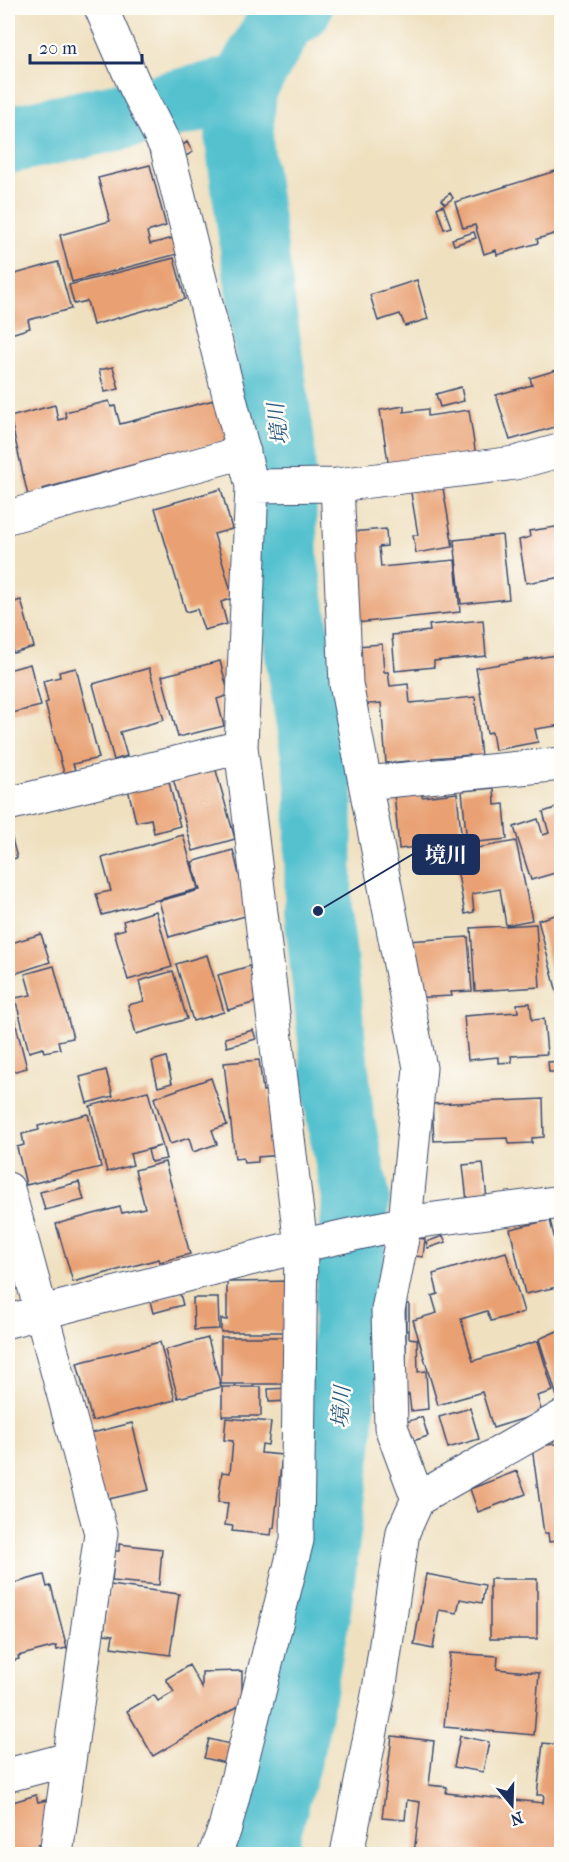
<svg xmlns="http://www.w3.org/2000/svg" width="569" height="1862" viewBox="0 0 569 1862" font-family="'IM FELL French Canon','Noto Serif JP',serif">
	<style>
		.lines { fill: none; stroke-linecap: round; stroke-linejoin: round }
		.river { stroke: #55c1cf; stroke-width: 68 }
		.building { fill: #e9a173 }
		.minor-casing { stroke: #3b4a6d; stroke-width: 35 }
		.minor { stroke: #fff; stroke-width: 33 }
		.labels { text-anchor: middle; stroke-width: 5; stroke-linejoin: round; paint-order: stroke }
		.water-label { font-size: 21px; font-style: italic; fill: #2c5b80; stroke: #fdfcf7 }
		.leader { fill: none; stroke: #1b2f5e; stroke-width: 2 }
		.callout-dot { fill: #1b2f5e; stroke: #fdfcf7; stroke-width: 2 }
		.callout { fill: #1b2f5e; stroke: #1b2f5e; stroke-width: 2 }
		.callout-label { font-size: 21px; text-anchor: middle; font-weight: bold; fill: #fff }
	</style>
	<rect width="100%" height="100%" fill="#fdfcf7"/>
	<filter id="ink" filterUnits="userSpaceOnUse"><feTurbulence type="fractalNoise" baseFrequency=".0167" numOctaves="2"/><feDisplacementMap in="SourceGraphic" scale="12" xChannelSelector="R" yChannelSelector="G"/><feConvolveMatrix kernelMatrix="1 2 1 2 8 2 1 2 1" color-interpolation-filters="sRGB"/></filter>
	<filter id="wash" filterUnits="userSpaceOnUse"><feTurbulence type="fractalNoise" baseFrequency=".008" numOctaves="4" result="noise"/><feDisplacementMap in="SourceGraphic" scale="24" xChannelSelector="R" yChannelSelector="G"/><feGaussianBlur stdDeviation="1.35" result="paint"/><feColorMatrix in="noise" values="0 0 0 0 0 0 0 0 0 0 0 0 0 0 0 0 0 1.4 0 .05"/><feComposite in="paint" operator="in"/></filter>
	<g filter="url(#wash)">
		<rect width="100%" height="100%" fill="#efe0c0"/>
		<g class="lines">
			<!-- river -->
			<path class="river" d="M8,140L149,110L243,88
				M261,1854L294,1733L317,1610L338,1448L356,1197L340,1116L318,911L319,782L284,560L281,443L239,142L243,88L282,20L298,8"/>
		</g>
		<g id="blocks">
			<!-- building -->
			<path class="building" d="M187,142L193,152L186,156L181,147Z
				M150,165L166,226L147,232L150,244L181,236L185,252L72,282L60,235L110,221L98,178Z
				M562,169V236L559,237L557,233L537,239L538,243L497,255L496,250L484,254L475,225L463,228L455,202Z
				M450,193L453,198L445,204L441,200Z
				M443,205L451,227L444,229L437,208Z
				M474,232L476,238L454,245L452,239Z
				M174,258L185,299L93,325L87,301L74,304L69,285Z
				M58,262L71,309L28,320L30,328L8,335V276Z
				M417,280L428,319L405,326L400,314L378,321L370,295Z
				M113,367L119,389L105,392L99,370Z
				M560,369L562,425L510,440L496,395L532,385L530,378Z
				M461,387L464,401L440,407L436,394Z
				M222,398L227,440L42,489L44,492L28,496L10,417L55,405L58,420L66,418L65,412L109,401L111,407L115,406L120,424Z
				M404,406V412L428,409V416L469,410L476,456L389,468L380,410Z
				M442,482L453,547L416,553L413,535H418L410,487Z
				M221,489L232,529L214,534L233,598L221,602L227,624L204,630L197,609L186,612L155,508Z
				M562,526V577L526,583L519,540L530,537L529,531Z
				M386,529L387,546L379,547L381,567L455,560L460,612L356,623L350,532Z
				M502,535L509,599L461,604L454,540Z
				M21,600L34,647L13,653L9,639L8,640V604Z
				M483,620L486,656L434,661V667L395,671L392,635L430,631L429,625Z
				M382,644L384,672H388L390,686L408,684L410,703L475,697L481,757L471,758L470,755L432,758L433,762L410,764L409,761L386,763L381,703L359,705L357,646Z
				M562,654V725L535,729L538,742L495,750L492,732L487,733L476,668Z
				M220,661L229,695L217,699L224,726L178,737L162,676Z
				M30,664L41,706L8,714V670Z
				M76,668L99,758L73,764L75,770L64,773L45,703L48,702L43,681L60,677L59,672Z
				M149,668L164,720L120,732L127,756L114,760L93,684Z
				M214,763L235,839L193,851L172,775Z
				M167,774L180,826L154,833L151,819L136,822L127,785Z
				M494,788L495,805L504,804L507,839L467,843L462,791Z
				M421,790L422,797L457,793L462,842L399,849L394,792Z
				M562,806V871L531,880L514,827L538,819L543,835L549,833L543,812Z
				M8,824L17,858L8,860Z
				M183,835L198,889L102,915L96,894L111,891L102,858Z
				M516,841L532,920L506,925L500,889L472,894L474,912L465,914L454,852Z
				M233,850L249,915L169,937L159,901L200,890L192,862Z
				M156,911L172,967L128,980L114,932L125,929L123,921Z
				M562,913V992L557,993L538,920Z
				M536,924L540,987L475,991L471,928Z
				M41,934L50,962L8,976V944Z
				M468,937L472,991L451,992L452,996L410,998L407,941Z
				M207,955L224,1012L193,1021L176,964Z
				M54,966L73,1038L58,1041L60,1049L44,1052L43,1048L29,1052L15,998L31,995L25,974Z
				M250,966L259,996L253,1003L228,1010L218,975Z
				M173,971L187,1019L136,1034L128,1005L144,1001L139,981Z
				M8,994L27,1068L8,1073Z
				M530,1003L532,1020L544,1019L547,1054L511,1056L512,1062L498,1063V1057L468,1060L464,1016L518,1012L517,1004Z
				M253,1030L256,1039L227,1047L225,1038Z
				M166,1057L172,1083L158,1087L152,1061Z
				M259,1060L263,1091L268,1090L281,1155L258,1157V1162L244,1163L243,1158L235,1159L224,1063Z
				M562,1061V1072H549L548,1062Z
				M106,1070L113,1096L87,1103L80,1077Z
				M211,1078L227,1125L212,1130L217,1144L193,1152L189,1138L170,1144L154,1098Z
				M148,1091L166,1159L151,1162L148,1150L160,1146L130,1154L133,1165L107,1172L90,1106Z
				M543,1099L544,1137L532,1138V1143L509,1144L508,1138L434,1141L432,1104Z
				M88,1114L101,1167L26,1185L17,1147L24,1145L22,1134L39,1130L38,1126Z
				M165,1162L190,1254L160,1262L159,1259L73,1282L56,1224L120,1207L122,1213L145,1208L135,1170Z
				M483,1163L487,1199L467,1201L463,1165Z
				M79,1182L84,1200L45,1210L40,1192Z
				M550,1220L562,1269V1286L525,1294L510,1229Z
				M443,1236L446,1242L428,1248L426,1242Z
				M409,1237L425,1239L423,1257L407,1255Z
				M506,1252L524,1312L491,1321L487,1311L461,1319L473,1361L538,1341L553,1391L537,1396L542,1413L493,1428L482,1392L438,1405L413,1320L437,1313L432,1296L438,1294L433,1274Z
				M294,1281V1332H221V1319L227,1320V1282Z
				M180,1294L183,1305L153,1313L150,1301Z
				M193,1298H218L219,1329L194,1330Z
				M406,1304H409V1338L417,1339L418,1372L426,1371L428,1409L411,1411L409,1394L406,1395Z
				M562,1329V1399L558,1400L539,1339Z
				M221,1337H285V1384H221Z
				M208,1338L221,1387L178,1398L165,1350Z
				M160,1342L175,1400L92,1421L77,1363Z
				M222,1387H261V1416H222Z
				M290,1388V1401L269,1402L268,1389Z
				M470,1408L479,1439L448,1448L439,1417Z
				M422,1417L428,1436L413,1441L406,1422Z
				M226,1418L271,1422L268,1445L262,1444L261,1453L282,1455L274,1528H272L271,1535L232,1531L233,1526L225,1525L228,1503L218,1502L222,1472L230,1473L233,1441L224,1440Z
				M132,1423L149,1490L104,1500L88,1434Z
				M562,1443V1540L549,1542L548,1533L544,1534L532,1447Z
				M517,1471L526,1494L478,1512L470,1489Z
				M119,1544L162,1549L159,1585L112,1581L115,1551H119Z
				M8,1573L11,1584L44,1575L47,1587L51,1586L67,1648L57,1650L56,1646L18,1656L19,1659L8,1662Z
				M426,1574L485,1585L482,1603L460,1599L457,1613L439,1610L433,1649L414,1645Z
				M490,1579H537V1639H490Z
				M110,1585L179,1594L170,1655L111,1647L113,1635L104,1634Z
				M450,1653L498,1656L497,1669L539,1673L534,1735L444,1727Z
				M189,1665L202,1688V1672L242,1671V1704L153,1756L127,1711L154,1695L158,1701L174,1692L166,1679Z
				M392,1736L434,1741L429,1785L447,1787L446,1793L543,1803L544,1795H537L543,1743L562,1745V1854L538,1851L537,1854H414L420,1802L407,1800L405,1820L382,1818Z
				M460,1736L489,1742L483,1772L454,1767Z
				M209,1739L234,1745L230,1764L204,1758Z
				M36,1795L38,1802L55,1798L47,1841L38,1844L41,1854H8V1799L12,1798L13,1802Z"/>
		</g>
	</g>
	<g filter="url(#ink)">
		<use href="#blocks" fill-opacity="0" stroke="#3b4a6d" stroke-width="1.5"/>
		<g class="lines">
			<defs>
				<path id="minor" d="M101,8L135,86L167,149L252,486L241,747L301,1246L297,1540L225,1828L215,1854
					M337,485L346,684L420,1068L405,1223L388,1310L391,1427L418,1499
					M252,486L337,485L515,463L562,450
					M8,517L244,452
					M365,783L562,764
					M8,804L241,747
					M8,1189L101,1533L56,1854
					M8,1321L304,1245L405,1223L562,1202
					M8,1775L69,1759
					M347,1854L379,1690L403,1532L418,1499L562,1417"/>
			</defs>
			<!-- minor casing -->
			<use href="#minor" class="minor-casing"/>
			<!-- minor -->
			<use href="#minor" class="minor"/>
		</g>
	</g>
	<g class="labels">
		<!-- water labels -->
		<g class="water-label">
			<text transform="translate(278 424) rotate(-97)" y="7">境川</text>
			<text transform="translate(341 1407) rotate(-86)" y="7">境川</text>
		</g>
	</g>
	<!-- callouts -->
	<path class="leader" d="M318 911L413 854"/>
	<circle class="callout-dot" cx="318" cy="911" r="6"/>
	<rect class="callout" x="413" y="835" width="66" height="39" rx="6"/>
	<g class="callout-label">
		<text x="446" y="862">境川</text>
	</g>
	<!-- margin -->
	<rect width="569" height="1862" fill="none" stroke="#fdfcf7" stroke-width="30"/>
	<!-- north arrow -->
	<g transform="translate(512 1805) rotate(161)" stroke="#fdfcf7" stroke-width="4.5" paint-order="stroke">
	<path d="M0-4.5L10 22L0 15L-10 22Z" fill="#1b2f5e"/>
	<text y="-9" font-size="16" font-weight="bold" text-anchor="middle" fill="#1b2f5e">N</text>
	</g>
	<!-- scale -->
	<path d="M30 54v9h112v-9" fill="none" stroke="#1b2f5e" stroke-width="3"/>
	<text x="39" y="54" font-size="18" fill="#1b2f5e" stroke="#fdfcf7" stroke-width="4.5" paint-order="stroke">20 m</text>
</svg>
